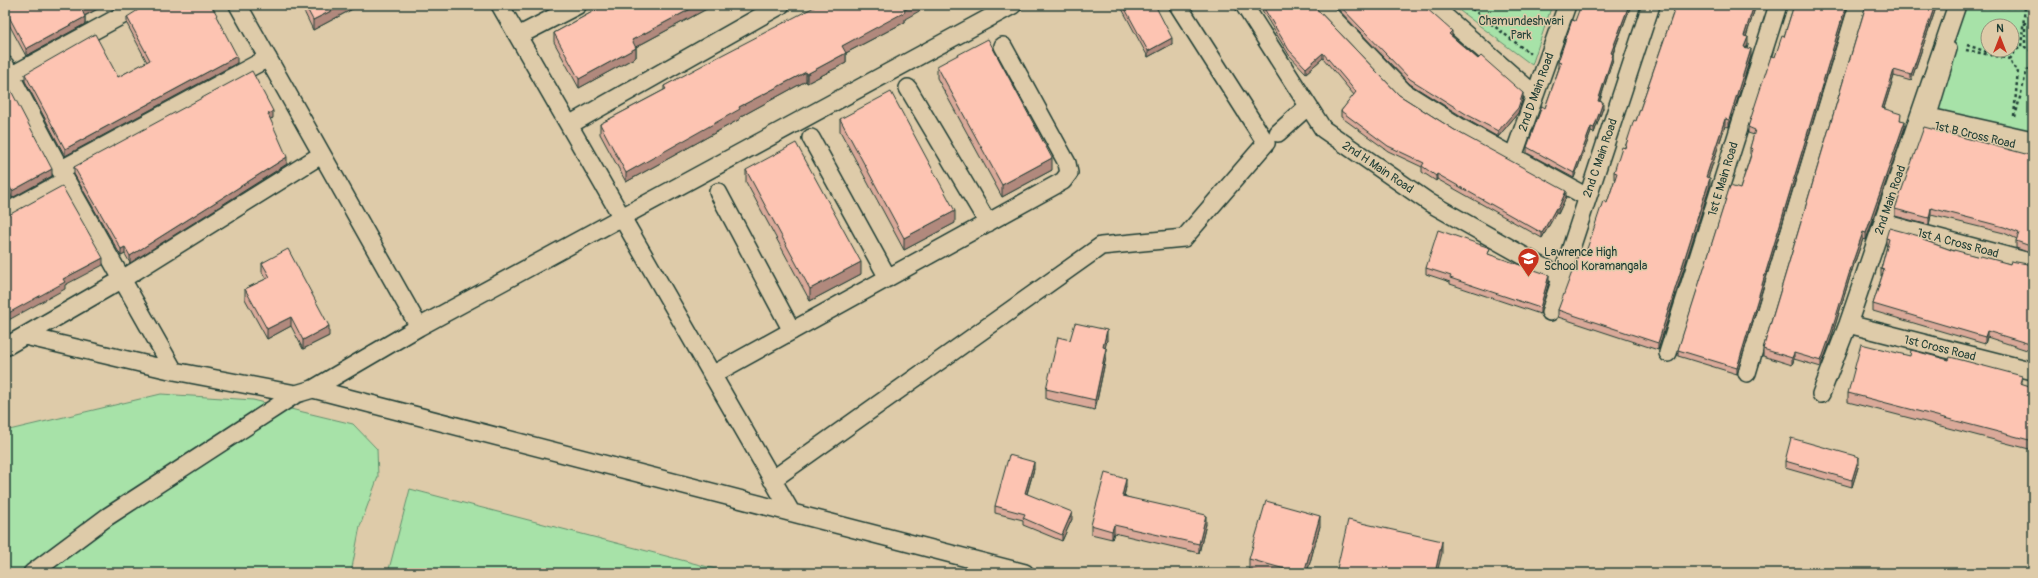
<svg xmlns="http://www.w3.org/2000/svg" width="2038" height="578" viewBox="0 0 2038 578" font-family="Pangolin,sans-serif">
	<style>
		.green { fill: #a7e2a8; stroke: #63906e; fill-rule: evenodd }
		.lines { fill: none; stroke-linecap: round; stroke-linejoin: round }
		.pedestrian-casing { stroke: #1f3d34; stroke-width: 16 }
		.minor-casing { stroke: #1f3d34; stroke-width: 20 }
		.path { stroke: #1f3d34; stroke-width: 2.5; stroke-dasharray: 3 3; stroke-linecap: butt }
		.pedestrian { stroke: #decba9; stroke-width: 13 }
		.minor { stroke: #decba9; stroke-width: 17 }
		.wall { fill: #daa999; stroke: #1f3d34 }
		.shaded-wall { fill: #b1897d; stroke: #1f3d34 }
		.building { fill: #fdc4b2; stroke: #1f3d34 }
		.labels { text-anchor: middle; stroke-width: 3; stroke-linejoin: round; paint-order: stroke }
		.park-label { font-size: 12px; fill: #26453a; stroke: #decba9 }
		.street-label { font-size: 12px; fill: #1f3d34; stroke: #decba9 }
		.poi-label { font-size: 12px; fill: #1f3d34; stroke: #decba9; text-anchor: start }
	</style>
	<rect width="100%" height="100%" fill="#decba9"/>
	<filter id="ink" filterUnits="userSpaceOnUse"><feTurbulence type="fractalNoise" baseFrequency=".025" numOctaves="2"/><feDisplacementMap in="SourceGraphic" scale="8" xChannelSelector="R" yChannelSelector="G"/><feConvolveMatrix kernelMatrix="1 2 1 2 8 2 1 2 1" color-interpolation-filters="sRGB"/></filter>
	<g filter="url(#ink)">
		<!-- green -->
		<path class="green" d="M1452,5H1552L1532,65Z
			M1961,5H2033V144L1923,119ZM1988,26H2012V50H1988Z
			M161,394L253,400L353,424L377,449L378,477L360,526L351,573H5V431Z
			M410,489L731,573H388Z"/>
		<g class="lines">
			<defs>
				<path id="pedestrian" d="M1950,49L1930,115L2033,138"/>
				<path id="minor" d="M238,5L419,327
					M500,5L791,512
					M1244,5L1323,129L1430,203L1561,277
					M1320,5L1404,92L1461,128L1587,197
					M1432,5L1535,95
					M518,36L578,5
					M5,65L66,180L174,371L296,394
					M5,79L141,5
					M908,88L988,223
					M1917,122L2033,149
					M569,125L781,5
					M1278,133L1307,107
					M811,138L888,278
					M1513,157L1567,5
					M60,170L268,58
					M718,192L792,331
					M5,213L66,180
					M1883,223L2033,263
					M1550,312L1651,5
					M1848,324L2033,371
					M25,336L174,371
					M5,347L121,280L321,155
					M1668,353L1778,5
					M1747,373L1858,5
					M712,375L1063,181L1069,173L1067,163L1003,46
					M313,389L1025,573
					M1821,394L1848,324L1957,5
					M772,480L1101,246L1184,238L1266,143L1178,5
					M32,573L107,517L296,394L313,389L419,327L1013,5"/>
			</defs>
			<!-- pedestrian casing -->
			<use href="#pedestrian" class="pedestrian-casing"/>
			<!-- minor casing -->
			<use href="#minor" class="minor-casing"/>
			<!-- path -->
			<path class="path" d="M1467,5L1529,53V51
				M1976,7H2033
				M2025,22V47L2033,52
				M1967,45L1996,55
				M1966,50L2010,59
				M2014,116L2018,70L2013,67L2010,59L2016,50L2021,47L2025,7
				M2015,117L2027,70L2033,67"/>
			<!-- pedestrian -->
			<use href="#pedestrian" class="pedestrian"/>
			<!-- minor -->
			<use href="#minor" class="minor"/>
		</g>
		<!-- wall -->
		<path class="wall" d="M5,5H105L85,16V24L26,56L5,17Z
			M301,5H360L313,30Z
			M605,5H714L636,47V57L579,88L554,42V33Z
			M1120,5H1155L1172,44L1148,57Z
			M1259,5H1313L1399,95L1456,131L1566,197L1558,214L1556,213L1542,238L1437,179L1436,181L1422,172V167L1388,151L1341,117V111L1354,95L1323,58L1306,73L1289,55Z
			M1334,5H1424L1425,7L1452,36L1523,98L1518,113L1498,137L1466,119L1410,84Z
			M1584,5H1631L1613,54V59L1600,101L1603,108L1594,133L1591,132L1574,178L1527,153V147L1545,108L1559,68H1558V62L1575,21Z
			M1676,5H1756L1746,37L1748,44L1747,48L1751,56L1729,127L1725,126L1708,178L1710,186L1658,350L1558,317V310L1585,255L1607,203L1615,179H1614V172L1636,121Z
			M1794,5H1848L1737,374L1678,356V350L1740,189L1751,154H1750V148L1754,135L1748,133V127L1775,57L1784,37Z
			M1866,5H1937L1911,81L1894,76L1884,108L1901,120L1905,127L1866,240L1863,239L1853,267L1831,339L1821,367L1794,359L1792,365L1763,356V349Z
			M821,6L905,19V22L846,53V63L807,83L806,81L740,117V119L626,182L600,134V124L664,90V86Z
			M127,17L217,18L237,63L65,156L25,81V74L118,77L147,62L127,24Z
			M937,66L1052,170L1002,197L937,78Z
			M5,84L52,176L12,198L5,185Z
			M273,118L270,119L287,164L130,263L125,254L121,256L74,174V167Z
			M840,119L955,223L904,250L840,131Z
			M2033,156V254L2016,248V241L2017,239L2004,233L1931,215L1929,225L1895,216V209Z
			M746,170L861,274L810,301L746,182Z
			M1886,238L1923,240L1954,251L2010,264L2033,265V352L1987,337L1985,344L1873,311V304L1882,276H1881V269L1887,246L1886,245Z
			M1490,255L1549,282L1540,314L1450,284V282L1426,274V268Z
			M262,263L329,336L303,349L291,326L267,339L245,299V289L266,279L262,272Z
			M1070,340H1107L1105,347L1106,357L1095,410L1046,399V389Z
			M2022,384L2033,387V450L1848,402V393Z
			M1785,461L1859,464L1852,487L1785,468Z
			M1034,469L1027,494L1072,519L1062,541L1023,525V520L995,513V506Z
			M1126,487L1124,496L1206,524L1199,553L1114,533L1112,539L1091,534V525Z
			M1320,526L1307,573H1264L1249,569V559Z"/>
		<!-- shaded-wall -->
		<path class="shaded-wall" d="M91,5H105L82,17V10Z
			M343,5H360L313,30V20Z
			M698,5H714L632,49V40Z
			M913,5H930L905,19V22L842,55V46Z
			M1629,5H1631L1611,58V53Z
			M1754,5H1756L1744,43V36Z
			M1846,5H1848L1737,374V368Z
			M1935,5H1937L1911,81V75Z
			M85,17V24L26,56V49Z
			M1452,31V36L1449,40V34Z
			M1748,37V44L1744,54V47Z
			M1172,38V44L1148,57V51Z
			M636,48V57L579,88V79Z
			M1751,49V56L1729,127V120Z
			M846,53V63L807,83V74Z
			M1323,53V58L1306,73V68Z
			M1613,54V59L1598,106V101Z
			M237,56V63L65,156V149Z
			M1894,70V76L1882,114V108Z
			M806,72V81L740,117V119L626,182V173L739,107Z
			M1523,93V98L1518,113L1498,137V131Z
			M1603,102V108L1594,133V128Z
			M273,111V118L268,120V114Z
			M1725,119V126L1706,184V177Z
			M1905,121V127L1866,240V233Z
			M1591,127V132L1574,178V173Z
			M287,157V164L130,263V256Z
			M1052,158V170L1002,197V185Z
			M52,169V176L12,198V191Z
			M1437,174V179L1436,181V176Z
			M1710,178V186L1658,350V343Z
			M1566,191V197L1558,214V209Z
			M1556,208V213L1542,238V233Z
			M1931,208V215L1929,225V218Z
			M955,211V223L904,250V238Z
			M1863,232V239L1853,267L1831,339L1821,367V361L1853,261Z
			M125,247V254L121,256V249Z
			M103,258V265L65,285V289L5,322V315L63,279Z
			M861,262V274L810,301V289Z
			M1549,275V282L1540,314V308Z
			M291,317V326L267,339V329Z
			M329,326V336L303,349V340Z
			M1107,330V340L1103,357V347Z
			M1987,331V337L1985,344V337Z
			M1106,348V357L1095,410V400Z
			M1794,353V359L1792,365V358Z
			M2022,376V385L2020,383Z
			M1859,457V464L1852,487V480Z
			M1034,462V469L1025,500V493Z
			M1126,479V487L1122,504V496Z
			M1072,512V519L1062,541V535Z
			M1206,515V524L1199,553V544Z
			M1320,516V526L1307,573H1304Z
			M1114,525V533L1112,539V531Z
			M1442,541V553L1437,573H1435Z"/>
		<!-- building -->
		<path class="building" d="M5,5H91L82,10L85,17L26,49L5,9Z
			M146,5H211L217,15L216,16L237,56L65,149L25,74L95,34L118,77L150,60L127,17Z
			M305,5H343L313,20Z
			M605,5H698L632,40L636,48L579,79L554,33Z
			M818,5H820L821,6L823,5H913L904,10L905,12L842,46L846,53L807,74L806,72L739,107L740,109L626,173L600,124L666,89L664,86L718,57Z
			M1123,5H1155L1172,38L1148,51Z
			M1262,5H1313L1399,95L1456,131L1566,191L1558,209L1556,208L1542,233L1437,174L1436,176L1422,166L1424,163L1388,146L1341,111L1356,92L1323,53L1306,68L1289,50Z
			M1339,5H1424L1425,7L1452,31L1449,34L1478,59L1481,56L1523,93L1518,108L1498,131L1466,114L1410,79Z
			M1581,5L1584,6V5H1629L1611,53L1613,54L1598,101L1603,102L1594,128L1591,127L1574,173L1527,147L1542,106L1545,108L1561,63L1558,62L1572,20L1575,21Z
			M1676,5H1754L1744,36L1748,37L1744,47L1751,49L1729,120L1725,119L1706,177L1710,178L1658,343L1558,310L1579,253L1585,255L1603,201L1607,203L1617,173L1614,172L1622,147L1625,148L1634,120L1636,121Z
			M1794,5H1846L1737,368L1678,350L1730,186L1740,189L1753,149L1750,148L1755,130L1748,127L1771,56L1775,57L1782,36L1784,37Z
			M1866,5H1935L1911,75L1894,70L1882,108L1901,114L1900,120L1905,121L1866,233L1863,232L1853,261L1831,333L1821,361L1794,353L1792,358L1763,349Z
			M988,39L1052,158L1002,185L937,66Z
			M252,71L273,111L268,114L287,157L130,256L125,247L121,249L74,167Z
			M7,83L52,169L12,191L5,178V84Z
			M891,92L955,211L904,238L840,119Z
			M1924,127L2033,156V247L2016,241L2019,233L2004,227L1931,208L1929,218L1895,209Z
			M796,143L861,262L810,289L746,170Z
			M62,186L103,258L63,279L65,282L5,315V217Z
			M1889,228L1923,237V240L1954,251V250L1980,257L1981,256L2010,264L2011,261L2033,265V345L1987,331L1985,337L1873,304L1884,270L1881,269L1889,239L1886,238Z
			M1438,230L1490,248L1488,254L1549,275L1540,308L1450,278L1451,276L1426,268Z
			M288,249L329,326L303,340L291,317L267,329L245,289L270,277L262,263Z
			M1075,323L1107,330L1103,347L1106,348L1095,400L1046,389L1058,337L1070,340Z
			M1861,344L1910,356L1911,350L1949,360L1950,357L2022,376L2020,383L2033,387V441L1848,393Z
			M1791,438L1859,457L1852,480L1785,461Z
			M1009,455L1034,462L1025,493L1072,512L1062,535L1023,518L1025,514L995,506Z
			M1105,473L1126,479L1122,496L1206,515L1199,544L1114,525L1112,531L1091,525Z
			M1266,501L1320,516L1304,573H1299L1249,559Z
			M1348,520L1442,541L1435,573H1336Z"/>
	</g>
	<!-- icons -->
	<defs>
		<symbol id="school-pin" viewBox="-11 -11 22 30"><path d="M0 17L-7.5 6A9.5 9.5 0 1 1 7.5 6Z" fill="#c8321e" stroke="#decba9"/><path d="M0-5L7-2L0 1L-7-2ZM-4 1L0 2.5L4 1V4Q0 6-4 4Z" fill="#fff"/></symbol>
	</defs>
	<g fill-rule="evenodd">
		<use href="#school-pin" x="1516" y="246" width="25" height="34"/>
	</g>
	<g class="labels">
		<!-- park labels -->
		<g class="park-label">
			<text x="1521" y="25">Chamundeshwari<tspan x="1521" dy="14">Park</tspan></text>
		</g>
		<!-- street labels -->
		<g class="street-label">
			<text transform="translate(1536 92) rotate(-70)" y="4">2nd D Main Road</text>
			<text transform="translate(1975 135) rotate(13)" y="4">1st B Cross Road</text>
			<text transform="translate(1600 158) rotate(-71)" y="4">2nd C Main Road</text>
			<text transform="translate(1378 167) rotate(34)" y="4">2nd H Main Road</text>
			<text transform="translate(1723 179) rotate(-73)" y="4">1st E Main Road</text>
			<text transform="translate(1890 200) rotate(-71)" y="4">2nd Main Road</text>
			<text transform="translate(1958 243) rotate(15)" y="4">1st A Cross Road</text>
			<text transform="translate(1940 348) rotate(14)" y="4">1st Cross Road</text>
		</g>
		<!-- poi labels -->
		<g class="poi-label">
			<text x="1544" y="256">Lawrence High<tspan x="1544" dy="14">School Koramangala</tspan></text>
		</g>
	</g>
	<!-- margin -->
	<rect width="2038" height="578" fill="none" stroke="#decba9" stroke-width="20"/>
	<rect x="10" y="10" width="2018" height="558" fill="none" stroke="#1f3d34" stroke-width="1.5" filter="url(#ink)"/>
	<!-- north arrow -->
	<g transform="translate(2000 38)"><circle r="19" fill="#decba9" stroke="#92927a"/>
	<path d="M0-3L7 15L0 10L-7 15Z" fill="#c8321e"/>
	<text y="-6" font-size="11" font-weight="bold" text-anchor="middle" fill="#1f3d34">N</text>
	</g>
</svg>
